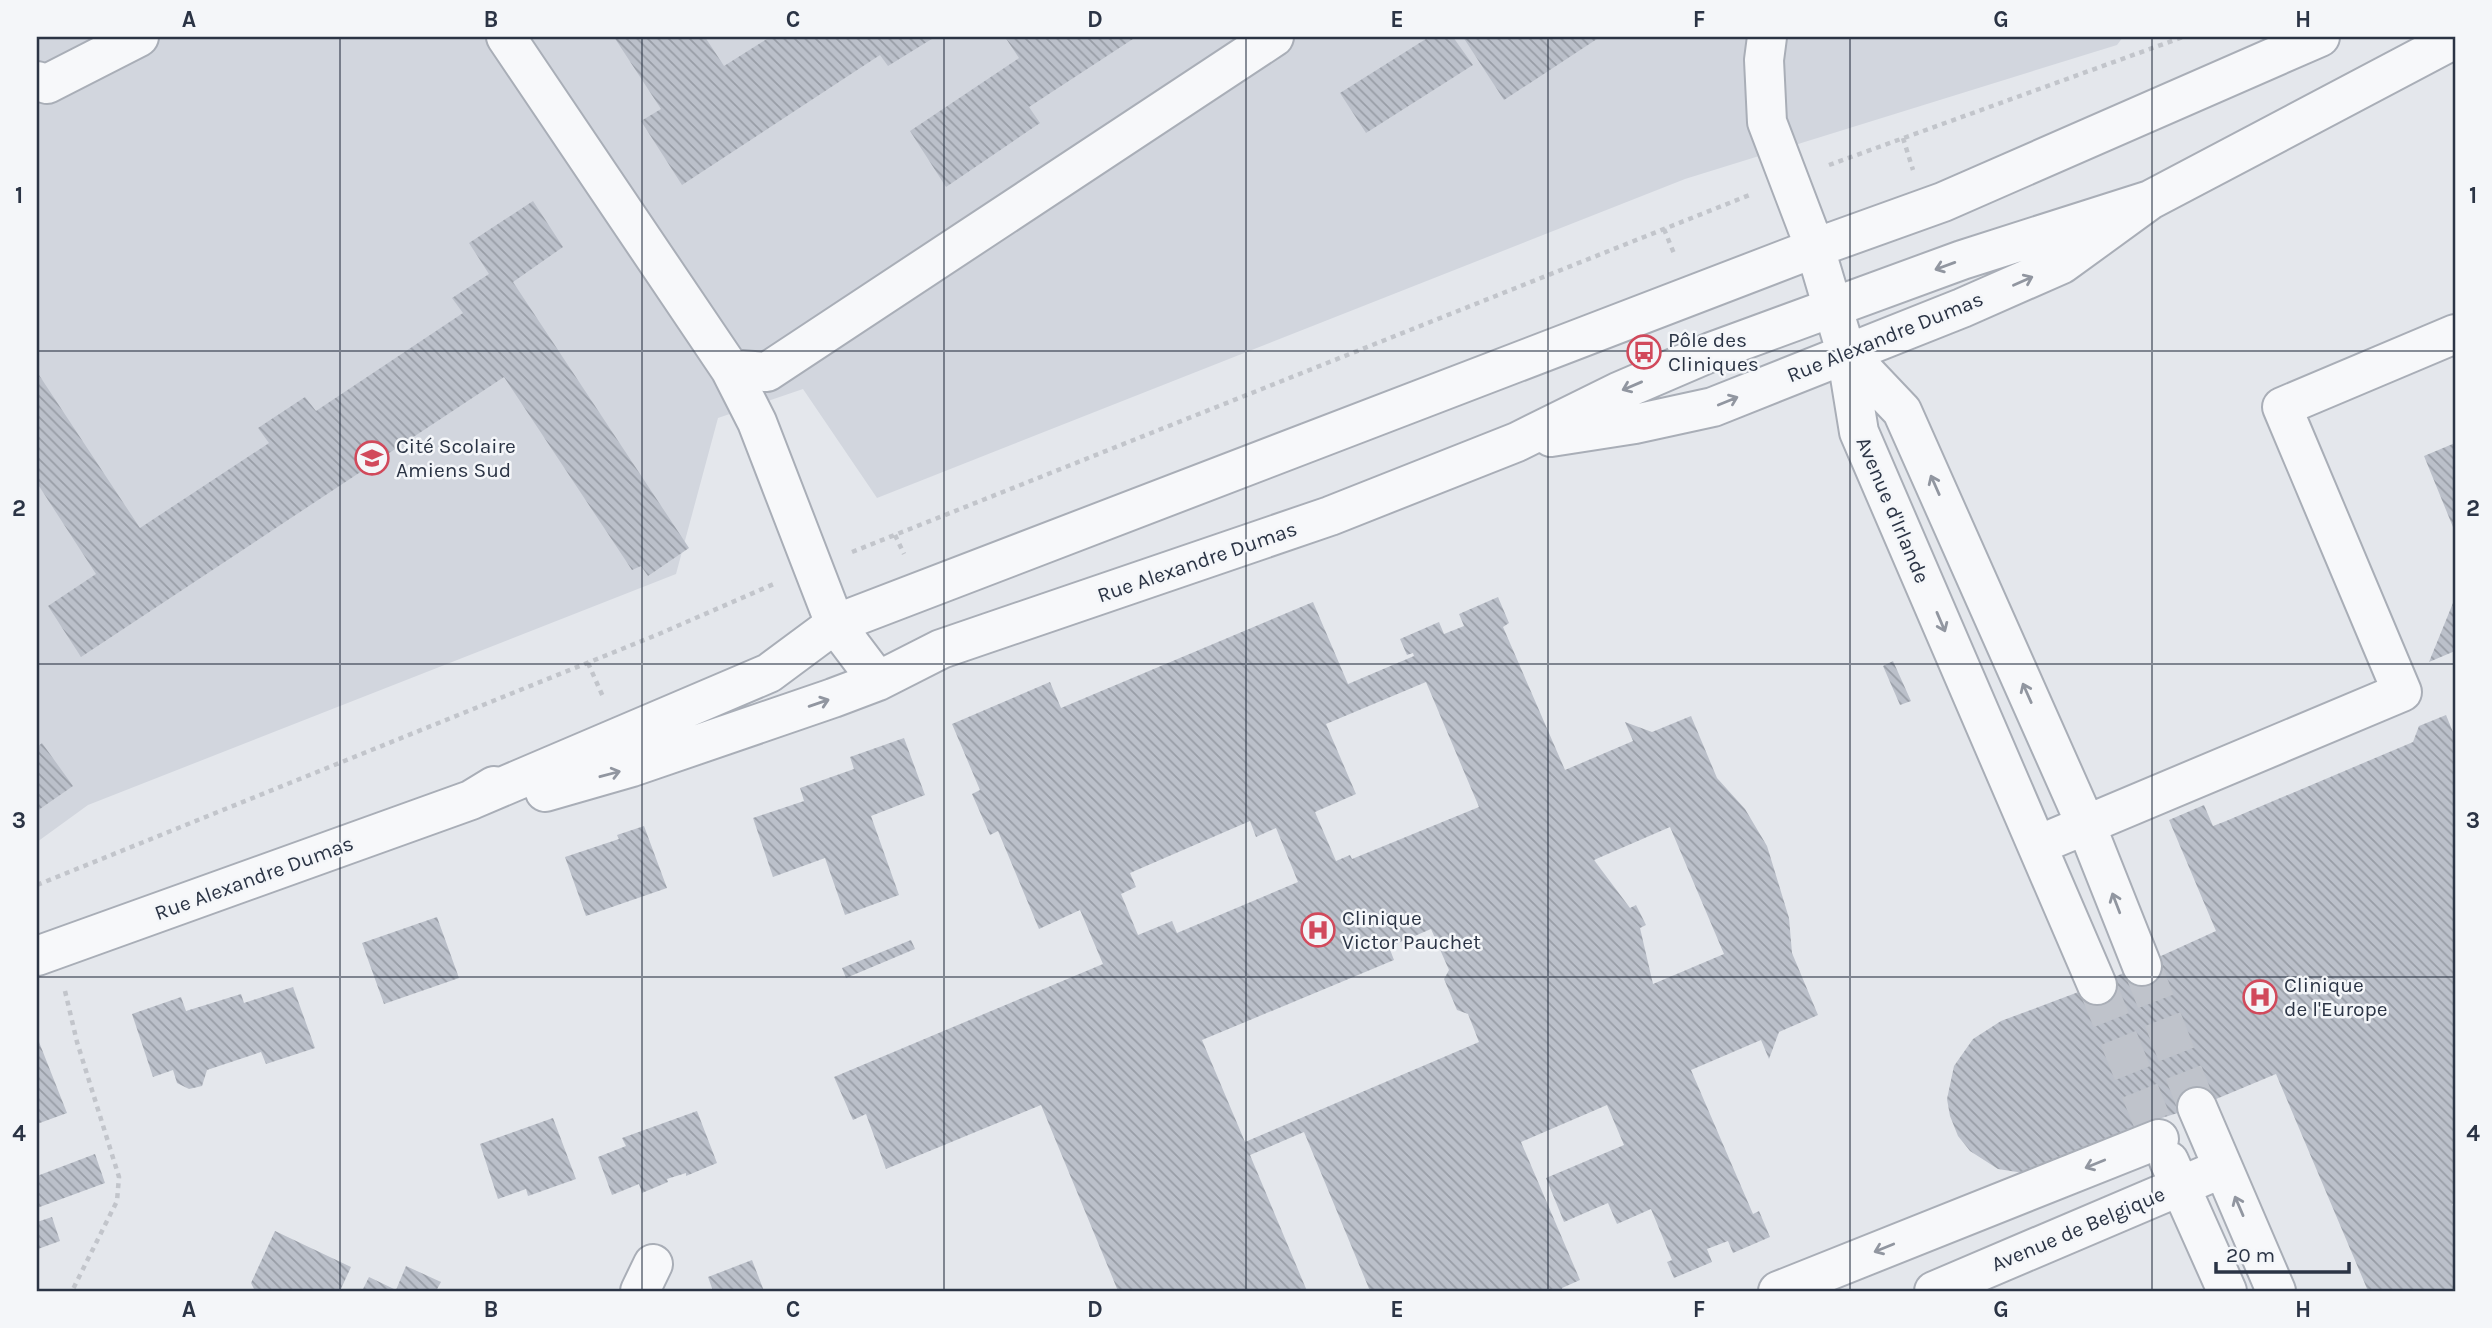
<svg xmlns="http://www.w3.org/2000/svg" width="2492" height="1328" viewBox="0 0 2492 1328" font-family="Karla,sans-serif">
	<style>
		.built { fill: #d2d6de }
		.building { fill: url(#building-back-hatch); fill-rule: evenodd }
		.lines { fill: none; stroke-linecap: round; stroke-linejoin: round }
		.minor-tunnel { stroke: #bfc3cb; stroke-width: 38; stroke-dasharray: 38 19; stroke-linecap: butt }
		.minor-casing { stroke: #a9aeb7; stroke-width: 42 }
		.path { stroke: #c2c5cb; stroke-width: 4.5; stroke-dasharray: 5 5; stroke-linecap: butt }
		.minor { stroke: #f7f8fa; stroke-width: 38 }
		.oneway { stroke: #9196a0 }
		.grid { fill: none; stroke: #2b3445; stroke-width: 2; stroke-opacity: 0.55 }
		.labels { text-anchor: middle; stroke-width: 5; stroke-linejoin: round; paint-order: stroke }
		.street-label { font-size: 21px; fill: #2b3445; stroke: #f4f6f9 }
		.poi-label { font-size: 21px; fill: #2b3445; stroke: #f4f6f9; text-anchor: start }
		.neatline { fill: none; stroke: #2b3445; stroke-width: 2.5 }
		.grid-label { font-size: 23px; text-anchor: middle; font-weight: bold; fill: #2b3445 }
	</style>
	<defs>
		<pattern id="building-back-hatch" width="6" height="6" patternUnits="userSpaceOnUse" patternTransform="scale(1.75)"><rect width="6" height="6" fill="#bbc0ca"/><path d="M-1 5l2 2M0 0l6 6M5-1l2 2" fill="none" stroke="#989da6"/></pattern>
	</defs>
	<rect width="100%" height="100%" fill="#e4e7ec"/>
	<!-- built -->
	<path class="built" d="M37,37H2123L2117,45L1685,179L877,498L803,389L718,418L676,574L88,805L37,842Z"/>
	<!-- building -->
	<path class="building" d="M614,37H705L724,66L770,37H935L888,66L880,55L682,185L641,121L661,109Z
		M1005,37H1136L1029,107L1040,123L946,187L910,131L1019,58Z
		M1429,37H1453L1473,65L1366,133L1340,93Z
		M1463,37H1600L1504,100Z
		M533,201L563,247L513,282L689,548L648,576L641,566L632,570L504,377L81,657L48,606L96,574L37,483V372L140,528L269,443L258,428L305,397L316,411L463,313L452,298L489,274L469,243Z
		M2455,443V532L2424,456Z
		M1498,597L1509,623L1503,627L1565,770L1633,741L1625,722L1652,732L1691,716L1717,778L1745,809L1767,846L1789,918L1792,953L1818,1015L1779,1032L1769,1059L1761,1040L1691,1070L1753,1214L1759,1211L1770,1237L1733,1253L1728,1241L1707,1249L1712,1262L1674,1278L1667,1262L1672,1260L1651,1209L1617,1224L1608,1203L1564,1222L1546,1178L1624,1145L1607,1105L1521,1142L1580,1280L1562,1288L1563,1291H1370L1304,1132L1250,1155L1307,1291H1118L1041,1105L886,1169L866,1114L853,1120L834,1077L1103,964L1080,910L1039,929L998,831L990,835L972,794L980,790L952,724L1050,682L1061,708L1313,602L1348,684L1414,656L1413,653L1407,655L1400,639L1439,622L1444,634L1464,626L1459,614ZM1426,682L1479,807L1352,859L1350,855L1336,861L1315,812L1356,794L1326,724ZM1250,821L1256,837L1276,828L1298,882L1177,933L1172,921L1138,935L1121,894L1136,887L1130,873ZM1670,827L1724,954L1653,984L1640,928L1646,925L1636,905L1630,908L1594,860ZM1431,929L1449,970L1444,979L1457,1010L1468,1014L1479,1042L1245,1142L1202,1040L1394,960L1389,947Z
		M2455,598V651L2429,662Z
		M1893,661L1911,701L1900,705L1883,666Z
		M2446,715L2455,737V1203L2452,1204L2455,1212V1291H2368L2276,1074L2197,1107L2152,1121L2046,1171L2030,1174L1998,1169L1970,1151L1958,1136L1950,1116L1947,1099L1954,1066L1973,1039L2001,1021L2097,985L2216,931L2169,820L2204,805L2213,826L2226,821L2413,742L2419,726Z
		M904,738L925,795L871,816L899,895L845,915L825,858L773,877L753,818L804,801L800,788L854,769L850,757Z
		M42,743L73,786L37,811V747Z
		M644,826L667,888L586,916L565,857L619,839L617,835Z
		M437,917L459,978L384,1004L362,943Z
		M911,940L915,949L846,978L842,968Z
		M293,987L315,1048L266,1064L261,1052L207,1070L202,1086L189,1089L177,1083L173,1070L153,1077L132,1014L181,997L186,1011L241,994L244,1003Z
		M39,1042L67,1113L37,1124V1043Z
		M697,1111L717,1163L686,1176V1173L667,1179L668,1182L642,1193L639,1184L612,1195L598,1157L626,1146L622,1138Z
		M553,1118L576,1179L528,1196L526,1189L498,1199L480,1144Z
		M95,1154L105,1183L37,1208V1176Z
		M52,1217L60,1241L38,1249L37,1222Z
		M275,1231L351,1267L340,1291H255L251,1283Z
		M752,1260L764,1291H713L708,1277Z
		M406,1266L441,1282L436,1291H362L369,1277L396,1290Z"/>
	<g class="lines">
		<!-- minor-tunnel -->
		<path class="minor-tunnel" d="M2142,966L2197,1107
			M2097,985L2152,1121"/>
		<defs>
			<path id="minor" d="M506,37L730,369L757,422L835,624L878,681
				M1767,37L1764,60L1767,122L1815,248L1846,352L1859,432L2097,985
				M37,81L47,84L139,37
				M1846,352L1902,411L2086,825L2142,966
				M730,369L767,372L1274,37
				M1551,437L1635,424L1713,407L1962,308L2062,264L2150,200L2455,39
				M545,792L632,767L833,698L878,681L941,649L1330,516L1517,442L1618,392L1711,352L1962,260L2150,200
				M471,800L769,673L835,624L1815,248L1943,202L2320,37
				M2038,845L2402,692L2282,407L2455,334
				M37,956L471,800L494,786
				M2197,1107L2276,1291
				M2169,1161L2227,1291
				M640,1291L653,1264
				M1778,1291L2159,1139
				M1934,1291L2223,1168"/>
		</defs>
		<!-- minor casing -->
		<use href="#minor" class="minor-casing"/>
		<!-- path -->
		<path class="path" d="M1903,138L1913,170
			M1829,165L2183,37
			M1664,229L1675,256
			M895,535L904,554
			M852,552L1752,194
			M588,663L604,699
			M37,885L659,634L776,583
			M65,991L77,1042L119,1177L117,1201L72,1291"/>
		<!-- minor -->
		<use href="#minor" class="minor"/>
	</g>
	<!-- one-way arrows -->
	<defs><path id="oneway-shaft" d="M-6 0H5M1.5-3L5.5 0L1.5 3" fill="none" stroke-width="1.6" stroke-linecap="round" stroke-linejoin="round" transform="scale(1.75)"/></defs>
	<g class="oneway">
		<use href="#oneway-shaft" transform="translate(1945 266) rotate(160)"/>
		<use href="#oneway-shaft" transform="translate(2023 281) rotate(-24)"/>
		<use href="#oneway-shaft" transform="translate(1632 386) rotate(157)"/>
		<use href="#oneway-shaft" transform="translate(1728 401) rotate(-22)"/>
		<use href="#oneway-shaft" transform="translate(1935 485) rotate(-114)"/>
		<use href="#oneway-shaft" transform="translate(1941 622) rotate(67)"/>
		<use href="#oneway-shaft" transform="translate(2027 693) rotate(-114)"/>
		<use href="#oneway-shaft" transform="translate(819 703) rotate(-19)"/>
		<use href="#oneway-shaft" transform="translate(610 774) rotate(-15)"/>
		<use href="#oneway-shaft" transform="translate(2116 903) rotate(-111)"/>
		<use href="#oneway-shaft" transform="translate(2095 1164) rotate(158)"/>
		<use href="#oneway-shaft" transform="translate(2239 1206) rotate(-113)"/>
		<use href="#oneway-shaft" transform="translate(1884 1248) rotate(158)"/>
	</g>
	<!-- grid -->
	<path class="grid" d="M340,37V1291M642,37V1291M944,37V1291M1246,37V1291M1548,37V1291M1850,37V1291M2152,37V1291M37,351H2455M37,664H2455M37,977H2455"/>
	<!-- icons -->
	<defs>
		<symbol id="bus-ring" viewBox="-11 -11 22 22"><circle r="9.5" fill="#f4f6f9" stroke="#d1495b" stroke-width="1.5"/><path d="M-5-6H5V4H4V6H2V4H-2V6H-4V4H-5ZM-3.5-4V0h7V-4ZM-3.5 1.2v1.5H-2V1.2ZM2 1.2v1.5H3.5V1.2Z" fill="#d1495b"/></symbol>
		<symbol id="school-ring" viewBox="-11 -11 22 22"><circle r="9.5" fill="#f4f6f9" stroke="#d1495b" stroke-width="1.5"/><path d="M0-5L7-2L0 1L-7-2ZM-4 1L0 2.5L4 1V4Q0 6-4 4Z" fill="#d1495b"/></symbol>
		<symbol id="hospital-ring" viewBox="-11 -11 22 22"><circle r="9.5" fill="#f4f6f9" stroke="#d1495b" stroke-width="1.5"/><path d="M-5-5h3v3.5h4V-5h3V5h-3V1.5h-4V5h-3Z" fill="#d1495b"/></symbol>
	</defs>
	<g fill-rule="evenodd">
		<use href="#bus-ring" x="1625" y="333" width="38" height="38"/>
		<use href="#school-ring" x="353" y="439" width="38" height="38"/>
		<use href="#hospital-ring" x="1299" y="911" width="38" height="38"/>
		<use href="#hospital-ring" x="2241" y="978" width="38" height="38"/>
	</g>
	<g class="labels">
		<!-- street labels -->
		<g class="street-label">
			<text transform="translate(1885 337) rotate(-22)" y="7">Rue Alexandre Dumas</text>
			<text transform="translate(1893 510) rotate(67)" y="7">Avenue d'Irlande</text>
			<text transform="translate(1197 562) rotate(-19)" y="7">Rue Alexandre Dumas</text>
			<text transform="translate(254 878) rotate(-20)" y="7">Rue Alexandre Dumas</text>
			<text transform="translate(2078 1229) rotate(-23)" y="7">Avenue de Belgique</text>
		</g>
		<!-- poi labels -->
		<g class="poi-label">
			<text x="1668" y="347">Pôle des<tspan x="1668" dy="24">Cliniques</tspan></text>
			<text x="396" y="453">Cité Scolaire<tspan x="396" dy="24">Amiens Sud</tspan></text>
			<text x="1342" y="925">Clinique<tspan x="1342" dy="24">Victor Pauchet</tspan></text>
			<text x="2284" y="992">Clinique<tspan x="2284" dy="24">de l'Europe</tspan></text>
		</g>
	</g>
	<!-- border -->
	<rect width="2492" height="1328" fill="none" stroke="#f4f6f9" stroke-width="77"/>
	<!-- scale -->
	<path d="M2216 1262v10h133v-10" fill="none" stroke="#2b3445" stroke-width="3.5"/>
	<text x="2226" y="1262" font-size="21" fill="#2b3445" stroke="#f4f6f9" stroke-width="5" paint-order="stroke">20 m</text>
	<rect x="38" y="38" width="2416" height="1252" class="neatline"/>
	<g class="grid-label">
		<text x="189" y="27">A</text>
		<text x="491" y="27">B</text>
		<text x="793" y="27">C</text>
		<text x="1095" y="27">D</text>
		<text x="1397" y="27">E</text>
		<text x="1699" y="27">F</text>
		<text x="2001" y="27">G</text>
		<text x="2303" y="27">H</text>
		<text x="19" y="203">1</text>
		<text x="2473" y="203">1</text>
		<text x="19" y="516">2</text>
		<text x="2473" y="516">2</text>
		<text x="19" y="828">3</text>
		<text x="2473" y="828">3</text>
		<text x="19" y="1141">4</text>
		<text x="2473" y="1141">4</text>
		<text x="189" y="1317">A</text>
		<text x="491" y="1317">B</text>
		<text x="793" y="1317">C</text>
		<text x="1095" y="1317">D</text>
		<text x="1397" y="1317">E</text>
		<text x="1699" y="1317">F</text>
		<text x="2001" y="1317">G</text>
		<text x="2303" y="1317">H</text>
	</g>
</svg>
